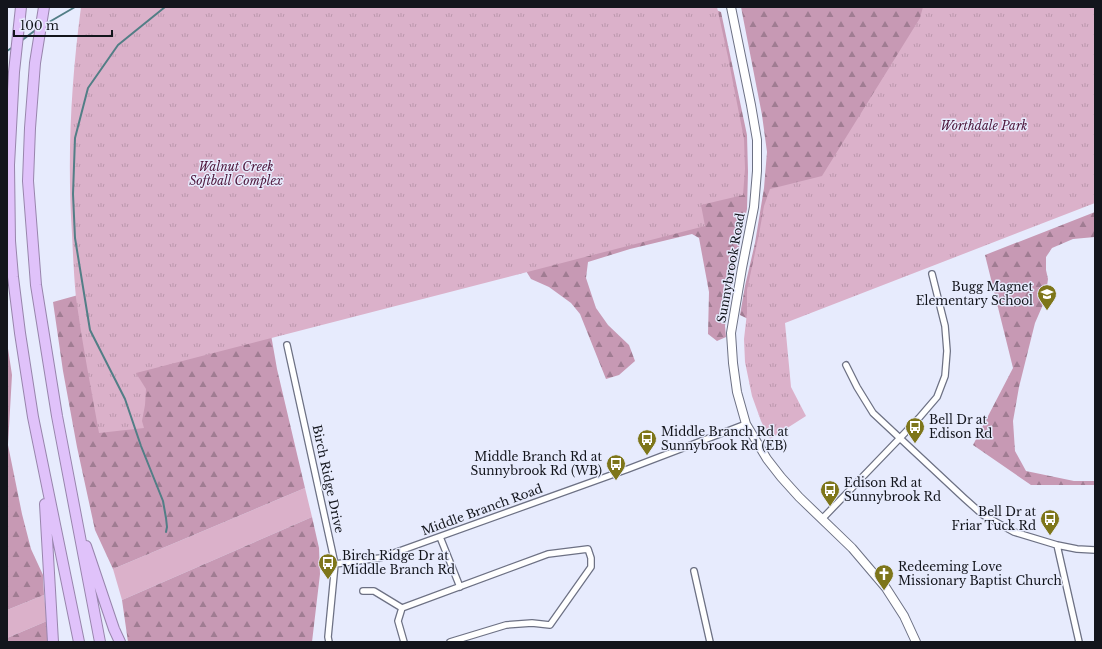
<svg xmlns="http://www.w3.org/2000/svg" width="1102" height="649" viewBox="0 0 1102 649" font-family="'Libre Baskerville',serif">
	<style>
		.grass { fill: #dbb1ca }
		.forest { fill: url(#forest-firs) }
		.park { fill: url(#park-tufts) }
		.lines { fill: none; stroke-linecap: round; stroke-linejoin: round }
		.stream { stroke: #527e86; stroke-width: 2 }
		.street-casing { stroke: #6d7184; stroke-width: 8 }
		.secondary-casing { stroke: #6d7184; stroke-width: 10 }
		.highway-casing { stroke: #9885ac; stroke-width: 12 }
		.street { stroke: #fff; stroke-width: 5.5 }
		.secondary { stroke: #fff; stroke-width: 8 }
		.highway { stroke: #e0c2fa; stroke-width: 10 }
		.labels { text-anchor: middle; stroke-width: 3; stroke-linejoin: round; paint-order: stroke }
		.park-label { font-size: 12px; font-style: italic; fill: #4d163b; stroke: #e7ebfd }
		.street-label { font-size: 12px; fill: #13151c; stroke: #e7ebfd }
		.poi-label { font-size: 12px; fill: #13151c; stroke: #e7ebfd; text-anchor: start }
	</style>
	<defs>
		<pattern id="forest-firs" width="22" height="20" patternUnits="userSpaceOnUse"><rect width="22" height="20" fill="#c799b4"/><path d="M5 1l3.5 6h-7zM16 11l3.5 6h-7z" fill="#a07c92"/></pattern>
		<pattern id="park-tufts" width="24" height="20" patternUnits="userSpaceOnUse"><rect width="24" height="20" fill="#dbb1ca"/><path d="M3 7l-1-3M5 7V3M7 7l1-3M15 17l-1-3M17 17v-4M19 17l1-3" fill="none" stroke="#bb97ad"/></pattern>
	</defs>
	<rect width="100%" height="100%" fill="#e7ebfd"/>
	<!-- grass -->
	<path class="grass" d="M305,488L312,517L122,600L113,569Z
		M44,595L47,621L7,638V610Z"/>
	<!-- forest -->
	<path class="forest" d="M709,7L721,12L747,135L748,172L747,209L730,290L725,326L726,337L717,341L708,334L709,292L699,238L692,234L630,249L588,262L586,278L596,308L608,325L629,345L635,361L619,375L606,379L580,314L571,303L549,287L531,279L518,258Z
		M741,7H971L754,322L740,315L745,286L755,243L764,188L767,152L762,115Z
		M1095,212V237L1073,239L1052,248L1046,257V270L1048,279L1045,300L1035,323L1019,387L1013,421L1015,451L1026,471L1074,481H1095V485H1031L973,445L1013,368L985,255Z
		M125,282L270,329L277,369L305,488L113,569L95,530L77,447L63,371L53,302Z
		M7,342L12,375L8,445L22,514L31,549L43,575L44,595L7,610Z
		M312,517L319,548L320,574L312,642H128L122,600Z
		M47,621V642H7V638Z"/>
	<!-- park -->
	<path class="park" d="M81,7H717L728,57L744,139L745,169L743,195L701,205L705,226L136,373L146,389L145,405L142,421L144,428L99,433C91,388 82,343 76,298C74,277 73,255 72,234C67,158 71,82 81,7Z
		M923,7H1095V203L785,323L791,387L806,416L770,439L761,421L752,396L745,362L744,339L747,313V290L759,234L764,206L770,189L822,176L920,18Z"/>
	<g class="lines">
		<!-- stream -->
		<path class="stream" d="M165,7L118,45L88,88L75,138L73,194L75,238L90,330L125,399L141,446L163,501L166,518L167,527L166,532
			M44,25L75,7
			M21,41L37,29
			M7,51L13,47"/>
		<defs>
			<path id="street" d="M287,345L335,564L328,637L329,642
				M846,365L857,387L873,413L964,498L983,515L1014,532L1057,545L1077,549L1095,550
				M822,519L900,438L919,418L937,397L945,376L947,351L945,326L932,274
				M440,537L460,587
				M1057,545L1079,642
				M335,564L380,558L628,469L746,424
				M694,571L710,642
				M363,591H374L402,608
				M404,642L398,621L402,608L548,554L588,549L591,558V567L550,625L532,623L506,625L450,642"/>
			<path id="secondary" d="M731,7L751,105L757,140V171L754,207L742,268L731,333L733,363L737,392L746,424L767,459L781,477L799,497L852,548L886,588L904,616L916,642"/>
			<path id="highway" d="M21,7L14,72L9,165L10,241L13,277L20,333L33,417L79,642
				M44,7L35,63L30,128L28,181L36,285L57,416L100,642
				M45,504L53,642
				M86,546L114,629L120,642"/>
		</defs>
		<!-- street casing -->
		<use href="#street" class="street-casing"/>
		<!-- secondary casing -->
		<use href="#secondary" class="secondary-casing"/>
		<!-- highway casing -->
		<use href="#highway" class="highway-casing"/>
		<!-- street -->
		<use href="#street" class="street"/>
		<!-- secondary -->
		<use href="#secondary" class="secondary"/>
		<!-- highway -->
		<use href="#highway" class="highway"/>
	</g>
	<!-- icons -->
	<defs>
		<symbol id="school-pin" viewBox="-11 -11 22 30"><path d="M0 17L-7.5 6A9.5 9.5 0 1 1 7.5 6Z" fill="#7e761a" stroke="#e7ebfd"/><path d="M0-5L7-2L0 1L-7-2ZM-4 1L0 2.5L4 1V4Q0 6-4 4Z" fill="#fff"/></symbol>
		<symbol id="bus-pin" viewBox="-11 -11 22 30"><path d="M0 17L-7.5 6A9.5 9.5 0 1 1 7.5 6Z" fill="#7e761a" stroke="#e7ebfd"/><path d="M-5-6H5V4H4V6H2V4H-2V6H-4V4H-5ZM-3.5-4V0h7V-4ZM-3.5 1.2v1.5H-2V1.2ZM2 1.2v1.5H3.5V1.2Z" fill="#fff"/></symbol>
		<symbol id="church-pin" viewBox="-11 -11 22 30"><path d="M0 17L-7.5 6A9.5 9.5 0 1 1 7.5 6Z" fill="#7e761a" stroke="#e7ebfd"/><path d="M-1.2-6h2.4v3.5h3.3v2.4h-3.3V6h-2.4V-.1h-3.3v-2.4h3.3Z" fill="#fff"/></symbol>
	</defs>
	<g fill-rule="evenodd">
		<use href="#school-pin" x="1036" y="283" width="22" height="30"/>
		<use href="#bus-pin" x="904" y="416" width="22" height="30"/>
		<use href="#bus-pin" x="636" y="428" width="22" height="30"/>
		<use href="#bus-pin" x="605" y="453" width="22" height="30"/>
		<use href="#bus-pin" x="819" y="479" width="22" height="30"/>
		<use href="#bus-pin" x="1039" y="508" width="22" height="30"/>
		<use href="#bus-pin" x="317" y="552" width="22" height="30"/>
		<use href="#church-pin" x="873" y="563" width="22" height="30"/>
	</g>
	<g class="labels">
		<!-- park labels -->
		<g class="park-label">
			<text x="984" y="130">Worthdale Park</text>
			<text x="236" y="171">Walnut Creek<tspan x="236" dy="14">Softball Complex</tspan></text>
		</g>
		<!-- street labels -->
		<g class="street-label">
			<text transform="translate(731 268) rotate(-80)" y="4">Sunnybrook Road</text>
			<text transform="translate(328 479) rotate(78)" y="4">Birch Ridge Drive</text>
			<text transform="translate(482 510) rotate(-20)" y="4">Middle Branch Road</text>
		</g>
		<!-- poi labels -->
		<g class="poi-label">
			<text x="1033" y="291" text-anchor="end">Bugg Magnet<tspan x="1033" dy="14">Elementary School</tspan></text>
			<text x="929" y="424">Bell Dr at<tspan x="929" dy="14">Edison Rd</tspan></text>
			<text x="661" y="436">Middle Branch Rd at<tspan x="661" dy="14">Sunnybrook Rd (EB)</tspan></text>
			<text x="602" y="461" text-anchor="end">Middle Branch Rd at<tspan x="602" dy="14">Sunnybrook Rd (WB)</tspan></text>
			<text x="844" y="487">Edison Rd at<tspan x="844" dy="14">Sunnybrook Rd</tspan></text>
			<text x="1036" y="516" text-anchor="end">Bell Dr at<tspan x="1036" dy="14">Friar Tuck Rd</tspan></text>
			<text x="342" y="560">Birch Ridge Dr at<tspan x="342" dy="14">Middle Branch Rd</tspan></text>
			<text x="898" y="571">Redeeming Love<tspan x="898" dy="14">Missionary Baptist Church</tspan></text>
		</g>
	</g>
	<!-- border -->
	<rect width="1102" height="649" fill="none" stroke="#13151c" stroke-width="16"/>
	<!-- scale -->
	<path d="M14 30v6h98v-6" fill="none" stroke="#13151c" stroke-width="2"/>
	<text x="20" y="30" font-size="12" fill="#13151c" stroke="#e7ebfd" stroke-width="3" paint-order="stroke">100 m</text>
</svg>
